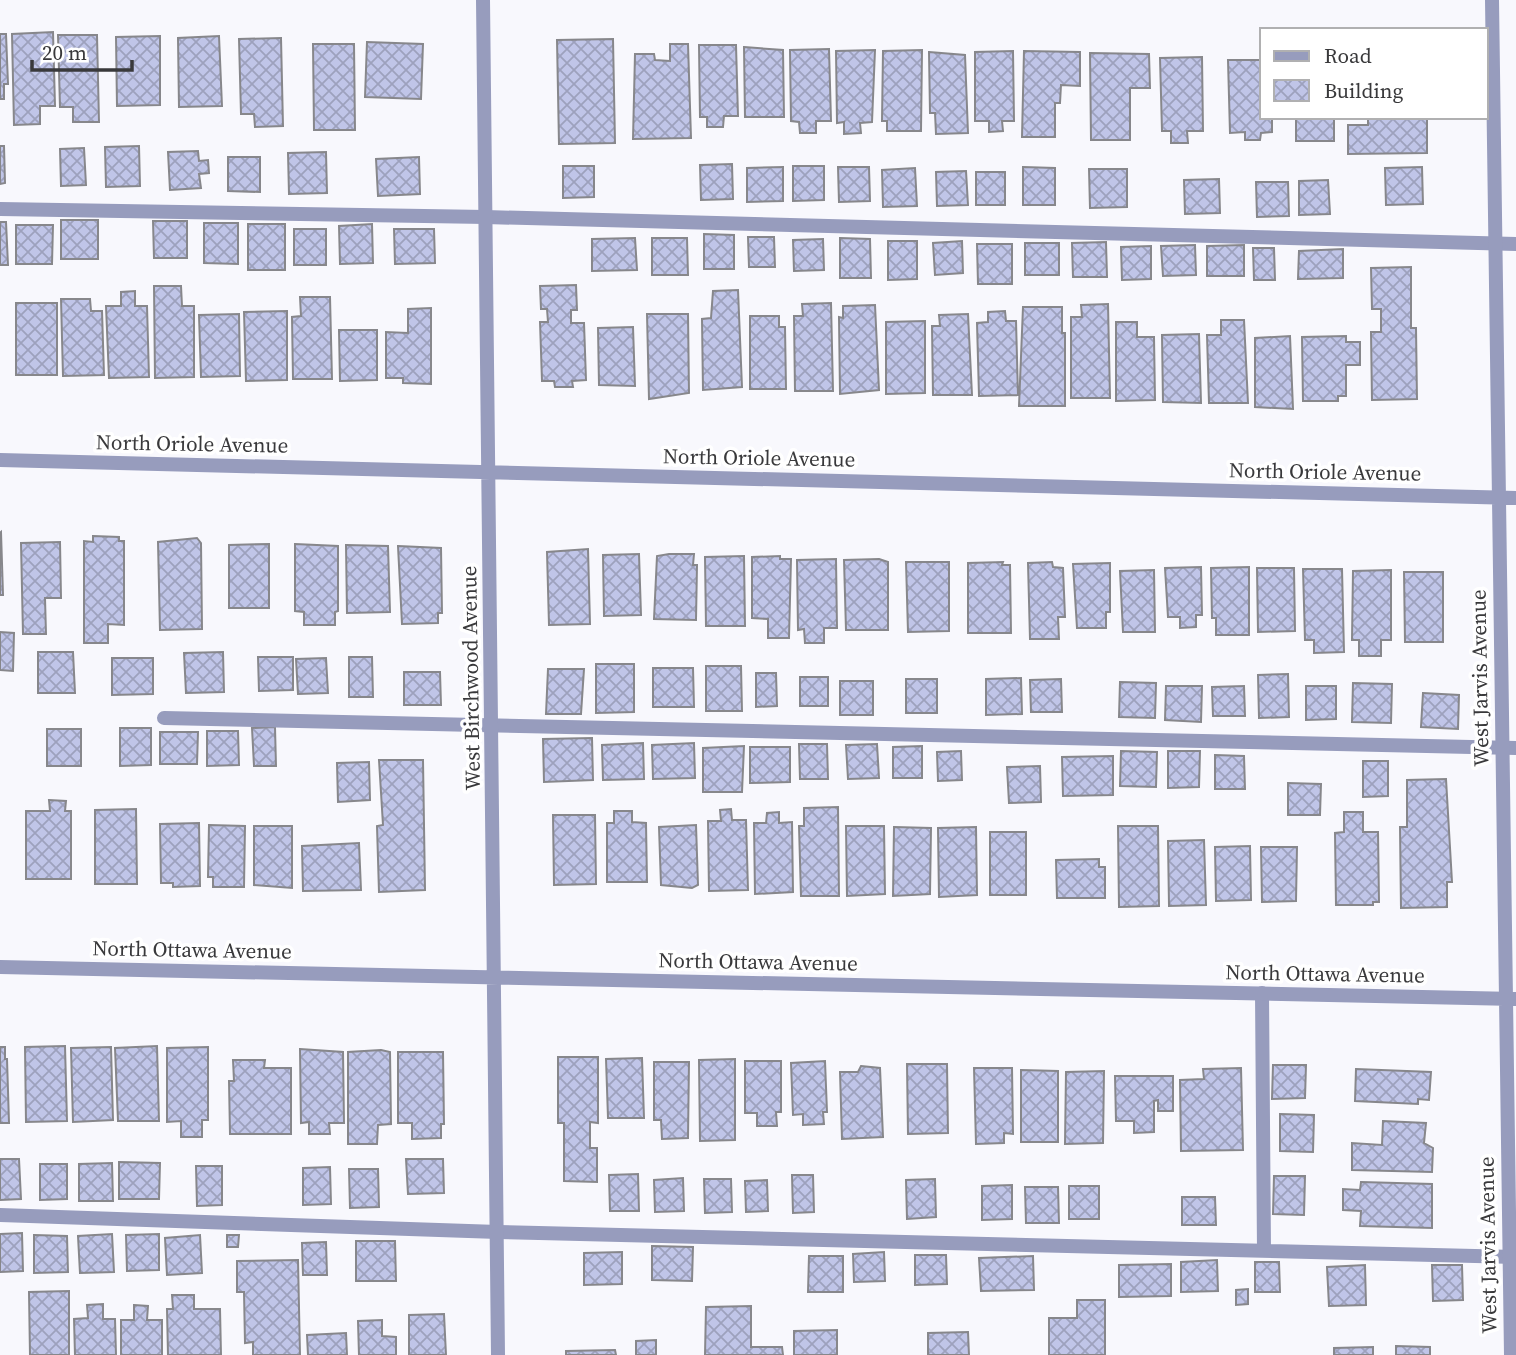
<svg xmlns="http://www.w3.org/2000/svg" width="1516" height="1355" viewBox="0 0 1516 1355" font-family="'Source Serif 4',serif">
	<style>
		.building { fill: url(#building-cross-hatch); stroke: #87878b; stroke-width: 2 }
		.lines { fill: none; stroke-linecap: round; stroke-linejoin: round }
		.service { stroke: #979cbd; stroke-width: 14 }
		.minor { stroke: #979cbd; stroke-width: 14 }
		.labels { text-anchor: middle; stroke-width: 7; stroke-linejoin: round; paint-order: stroke }
		.street-label { font-size: 21px; fill: #39393b; stroke: #fff }
	</style>
	<defs>
		<pattern id="building-cross-hatch" width="8" height="8" patternUnits="userSpaceOnUse" patternTransform="scale(1.75)"><rect width="8" height="8" fill="#c0c5e8"/><path d="M0 0l8 8M0 8l8-8" fill="none" stroke="#9da1bd"/></pattern>
	</defs>
	<rect width="100%" height="100%" fill="#f8f8fd"/>
	<!-- building -->
	<path class="building" d="M53,32L55,106H40V124L14,125L12,34Z
		M0,34H6L8,84H4V99H0Z
		M58,35H97L99,122H73V107H60Z
		M160,36V105L117,106L116,37Z
		M219,36L222,106L179,107L178,38Z
		M281,38L283,126L255,127L254,114H241L239,39Z
		M613,39L615,143L559,144L557,40Z
		M367,42L423,44L421,99L365,97Z
		M313,44H354L355,130H314Z
		M670,44H688L691,138L633,139L635,54H654L655,60L670,61Z
		M699,45H736L738,116H724L723,127H707V117H700Z
		M744,47L783,50L784,117H745Z
		M829,49L831,121H816V133H800L799,122L791,121L790,50Z
		M875,50L872,122L860,123L861,133L844,134V122L837,123L836,51Z
		M922,50L921,131H887V121H882L883,51Z
		M1013,51L1014,121H1002L1003,131L989,132V121H975V52Z
		M1024,51L1080,52V86L1061,85L1060,103H1055V137H1022Z
		M929,52L965,55L968,133L936,134L935,113H930Z
		M1090,53L1149,54L1150,88H1130V140H1091Z
		M1202,57L1203,131H1187L1188,143H1171V131H1162L1160,58Z
		M1228,60H1262V117H1272V132L1261,133L1260,140H1245V132L1230,133Z
		M1296,117H1334V141H1296Z
		M1368,117H1427V153L1348,154V125H1368Z
		M0,146H4L5,183L0,184Z
		M139,146L140,186L106,187L105,147Z
		M84,148L86,185L61,186L60,149Z
		M198,151L199,161L208,160L209,173L199,174L201,188L170,190L168,152Z
		M326,152L327,193L289,194L288,153Z
		M228,157H260V192L228,191Z
		M419,157L420,194L378,196L376,159Z
		M732,164L733,199L701,200L700,165Z
		M563,166H594V197L563,198Z
		M793,166H824V200L793,201Z
		M783,167V201L747,202V168Z
		M838,167H869L870,201L839,202Z
		M1023,167L1055,168V205H1023Z
		M1422,167L1423,204L1386,205L1385,168Z
		M915,168L917,206L883,207L882,170Z
		M1089,169H1127V207L1090,208Z
		M966,171L968,205L937,206L936,172Z
		M976,172H1005V205H976Z
		M1219,179L1220,213L1185,214L1184,180Z
		M1328,180L1330,214L1299,215V181Z
		M1256,182H1288L1289,216L1257,217Z
		M61,220H98V259H61Z
		M153,221H187V258H154Z
		M0,222H6L8,265H0Z
		M204,223H238V264L204,263Z
		M248,224H285V270H248Z
		M372,224L373,263L340,264L339,226Z
		M16,225H53L52,264H16Z
		M294,229H326V265H294Z
		M394,229H434L435,263L395,264Z
		M704,234L734,235V269H704Z
		M748,237H774L775,267H749Z
		M635,238L637,270L592,271V239Z
		M652,238H687L688,275H652Z
		M840,238L870,239L871,278H840Z
		M823,239L824,270L794,271L793,240Z
		M888,241H917V279L888,280Z
		M962,241L963,273L935,275L933,243Z
		M1106,242L1107,277H1073L1072,243Z
		M1025,243H1059V275H1025Z
		M977,244H1012V284H978Z
		M1195,245L1196,275L1163,276L1161,246Z
		M1244,245V276H1207V246Z
		M1151,246V279L1122,280L1121,247Z
		M1253,248H1274L1275,280H1254Z
		M1343,249V278L1298,279L1299,251Z
		M1411,267V328H1416L1417,399L1372,400L1371,332H1381V309H1372L1371,268Z
		M576,285L577,310H571V323H584L586,380L572,381L573,387H555L554,381H542L540,322H548L547,309H541L540,286Z
		M154,286H181L182,306H194V377L155,378Z
		M738,290L742,387L703,390L702,319L711,318L713,291Z
		M135,291V306H147L149,377L109,378L106,306H121V292Z
		M300,297H330L332,379H293L292,317L301,316Z
		M61,299H90L91,311H102L104,375L63,376Z
		M16,303H57V375H16Z
		M831,303L833,391H795L794,316H803L802,304Z
		M1108,304L1110,398H1071V317H1082L1081,305Z
		M875,305L879,390L840,394L839,317L843,318V306Z
		M1023,307H1062V333H1065V406H1019Z
		M431,308V384L403,383V378H386V332L408,333V309Z
		M287,311V380L246,381L244,312Z
		M1005,311L1006,321H1016L1018,395L979,396L977,323L988,322V312Z
		M239,314L240,376L201,377L199,315Z
		M647,314H688L689,393L649,399Z
		M968,314L972,395H933L932,326H940L939,315Z
		M750,316H779V327H785L786,389H750Z
		M1221,320H1244L1248,403H1209L1207,335H1221Z
		M925,321V393L886,394V322Z
		M1116,322H1137V337H1154L1155,400L1116,401Z
		M633,327L635,386L599,385L598,328Z
		M339,330H377V380L340,381Z
		M1199,334L1201,403L1163,402L1162,335Z
		M1290,336L1293,409L1255,407V338Z
		M1346,336V342H1360V365H1346V396H1338V401H1303L1302,337Z
		M1,532L3,595H0V533Z
		M93,536L119,537V541H124V625L108,624V643H84V541L93,542Z
		M197,538L201,543L202,629L160,630L158,542Z
		M60,542L61,598H45L46,634H23L21,543Z
		M269,544V608H229V545Z
		M295,544L338,546V611L335,612V625H304V612L295,611Z
		M346,545L388,546L390,612L347,613Z
		M398,546L441,548L442,613H438V623L402,624Z
		M588,549L590,624L549,625L547,552Z
		M639,554L641,615L604,616L603,555Z
		M669,554H694L693,565H697L696,620L654,619L657,556Z
		M744,556L745,626H706L705,557Z
		M780,556V559H791L789,638H768V619L752,618V557Z
		M836,559L837,628H824V643H805L804,629L798,630L797,560Z
		M879,559L888,562V630H846L844,560Z
		M906,562H949V631L908,632Z
		M1003,562L1002,565H1010L1011,633H968V563Z
		M1052,562L1053,567L1063,568L1065,617H1058L1059,639H1030L1028,563Z
		M1110,563V612H1106V628H1077L1073,564Z
		M1201,567L1202,615H1196V627L1180,628V617H1168L1165,568Z
		M1249,567V635H1216V618H1212L1211,568Z
		M1257,568H1294L1295,631L1258,632Z
		M1303,569H1342L1344,652L1314,653V640H1305Z
		M1154,570L1155,632H1123L1120,571Z
		M1391,570V640H1381V656H1359V640H1352L1353,571Z
		M1404,572H1443V642H1405Z
		M0,632L14,633L13,671L0,670Z
		M38,652H73L75,693H38Z
		M223,652L224,692L186,693L184,653Z
		M258,657H293V690L259,691Z
		M349,657H372L373,697H349Z
		M112,658H153V694L112,695Z
		M326,658L328,693L298,694L296,659Z
		M596,664H634V712L596,713Z
		M706,666H741L742,711H706Z
		M653,668H693L694,707H653Z
		M548,669H584L581,714H546Z
		M404,672H440L441,705H404Z
		M756,673H776L777,706L756,707Z
		M1288,674L1289,717L1259,718L1258,675Z
		M800,677H828V706H800Z
		M1021,678L1022,714L986,715V679Z
		M906,679H937V713H906Z
		M1061,679L1062,712H1031L1030,680Z
		M840,681H873V715H840Z
		M1120,682L1156,683L1155,718L1119,717Z
		M1353,683L1392,684L1391,723L1352,722Z
		M1166,686H1202L1201,722L1165,720Z
		M1244,686L1245,716H1213L1212,687Z
		M1306,686H1336V719L1306,720Z
		M1423,693L1459,695L1458,729L1421,727Z
		M275,727L276,766H254L252,728Z
		M120,728H151V765L120,766Z
		M47,729H81V766H47Z
		M207,731H238L239,765L207,766Z
		M160,732H198L197,764H160Z
		M592,738L593,780L544,782L543,739Z
		M643,743L644,779L603,780L602,745Z
		M694,743L695,778L653,779L652,745Z
		M799,744H827L828,779H800Z
		M877,744L879,778L848,779L846,745Z
		M744,746L742,792H703V748Z
		M922,746V778H893V747Z
		M750,747H790V782L750,783Z
		M961,751L962,780L938,781L937,752Z
		M1121,751L1157,752L1156,787L1120,786Z
		M1168,751H1200L1199,787L1168,788Z
		M1215,755L1244,756L1245,789H1215Z
		M1113,756V795L1063,796L1062,757Z
		M379,760H423L425,890L379,892L377,826L383,825Z
		M1363,761H1388V796L1363,797Z
		M369,762L370,800L338,802L337,763Z
		M1040,766L1041,802L1009,803L1007,767Z
		M1446,779L1452,882H1447V907L1401,908L1400,827H1407V780Z
		M1288,783L1321,784L1320,815H1288Z
		M49,800L66,801L65,811H71V879H26V811H50Z
		M838,807L839,896H801L799,826H804V808Z
		M136,809L137,884H95V810Z
		M731,809L732,820H746L748,890L709,891L708,821H721L720,810Z
		M614,811H632V822L646,823L647,882H607V823H614Z
		M779,812V823L792,822L793,892L755,894L754,823H766L767,813Z
		M1344,812H1363V832H1378L1379,902H1373V905H1336L1335,833L1344,832Z
		M553,815H595L596,884L554,885Z
		M199,823L200,886L173,887V883H161L160,824Z
		M209,825L245,826L244,887H213V877H208Z
		M696,825L698,885L692,888L661,885L659,827Z
		M254,826H292V888L254,885Z
		M846,826H884L885,894L847,896Z
		M1118,826H1158L1159,906L1119,907Z
		M894,827L931,828L930,894L893,896Z
		M976,827L977,895L939,897L938,828Z
		M990,832H1026V895H990Z
		M1204,840L1206,905L1169,906L1168,841Z
		M359,843L361,890L303,891L302,846Z
		M1250,846L1251,900L1216,901L1215,847Z
		M1261,847H1297L1296,901L1262,902Z
		M1099,859V867H1105V898H1057L1056,860Z
		M65,1046L67,1121L26,1122L25,1047Z
		M157,1046L159,1121H118L115,1048Z
		M0,1047H5V1059H7L9,1123H0Z
		M111,1047L113,1120L73,1122L71,1048Z
		M208,1047V1120H202V1137H181V1121L167,1122V1048Z
		M300,1049L343,1052L344,1123H329L330,1134H309V1122L301,1123Z
		M381,1050L390,1052L391,1124L378,1125L377,1144H348V1052Z
		M398,1052H443L444,1124H441V1138L412,1139V1123H398Z
		M558,1057H598V1123L590,1122V1148H597V1182L564,1181V1123H558Z
		M642,1058L644,1118H608L606,1059Z
		M735,1059V1140L700,1141L699,1060Z
		M233,1060H265L264,1068H291V1134H230L229,1081H234Z
		M745,1061H781V1112H776L777,1126H757V1113H745Z
		M825,1061L827,1112H823L824,1124L803,1125V1114L793,1115L791,1063Z
		M654,1062H689L688,1138L662,1139L661,1120H654Z
		M907,1064H947L948,1133L908,1134Z
		M1273,1065H1306L1305,1098L1272,1099Z
		M861,1066L880,1068L883,1137L842,1139L840,1072H858Z
		M974,1068H1012L1013,1134L1004,1133V1143L976,1144Z
		M1241,1068L1243,1150L1181,1151L1180,1080L1204,1079L1203,1069Z
		M1356,1069L1431,1072L1429,1100L1418,1099V1104L1355,1101Z
		M1021,1070L1058,1071V1142H1021Z
		M1104,1071L1103,1143L1065,1144L1066,1072Z
		M1115,1076H1173V1111H1158V1100L1154,1101V1132L1134,1133V1121H1116Z
		M1280,1114L1314,1115L1313,1152L1280,1151Z
		M1383,1121L1426,1123L1424,1143L1433,1148L1432,1172L1352,1170V1143L1382,1145Z
		M0,1159H19L21,1199L0,1200Z
		M406,1159H443L444,1193L408,1194Z
		M119,1162L160,1163L159,1199H119Z
		M112,1163L113,1201H79V1164Z
		M40,1164H67V1199L40,1200Z
		M196,1166H222V1205L197,1206Z
		M330,1167L331,1204L303,1205V1168Z
		M349,1169H378L379,1207L350,1208Z
		M638,1174L639,1211H610L609,1175Z
		M792,1175H813L814,1212L793,1213Z
		M1274,1176H1305L1304,1215L1273,1214Z
		M683,1178L684,1211L655,1212L654,1180Z
		M704,1179H731L732,1212L705,1213Z
		M935,1179L936,1217L907,1219L906,1180Z
		M767,1180L768,1211L746,1212L745,1181Z
		M1361,1182L1432,1184V1228L1360,1226L1361,1211L1343,1210V1189L1360,1190Z
		M1012,1185V1219L982,1220V1186Z
		M1069,1186H1099V1219H1069Z
		M1025,1187H1058L1059,1223H1026Z
		M1182,1197H1215L1216,1225H1182Z
		M22,1233L23,1271L0,1272V1234Z
		M112,1234L114,1272L80,1273L78,1236Z
		M159,1234V1270L127,1271L126,1235Z
		M34,1235L67,1236L68,1272L34,1273Z
		M200,1235L202,1273L167,1275L165,1238Z
		M227,1235H239L238,1247H227Z
		M356,1241H395L396,1281H356Z
		M326,1242L327,1275H303L302,1243Z
		M652,1246L693,1247L692,1281L652,1280Z
		M622,1252V1284L584,1285V1253Z
		M884,1252L885,1281L854,1282L853,1254Z
		M915,1255H946L947,1284L915,1285Z
		M809,1256H843V1292H808Z
		M1033,1256L1034,1290L981,1291L979,1258Z
		M298,1260L300,1355H253V1342L245,1343L244,1292H237V1261Z
		M1217,1260L1218,1291L1181,1292V1262Z
		M1255,1262H1279L1280,1292H1255Z
		M1171,1264V1296L1119,1297V1265Z
		M1365,1265L1366,1305L1329,1306L1327,1267Z
		M1432,1265H1462L1463,1300L1433,1301Z
		M1248,1289V1304L1236,1305V1290Z
		M69,1291V1355H30L29,1292Z
		M172,1295H194V1309H220L221,1355H168L167,1309H173Z
		M1077,1300H1105V1355H1049V1318H1077Z
		M103,1304V1319H115L116,1355H75L74,1319L88,1318L87,1305Z
		M134,1305L148,1306L147,1320H162V1355H121V1320H134Z
		M751,1306V1347H782L783,1355H705L706,1307Z
		M444,1314L446,1355H409V1315Z
		M382,1320V1336L396,1337V1355H359L358,1321Z
		M837,1330V1355H794V1331Z
		M968,1332L969,1355H928V1333Z
		M346,1333L347,1355H308L307,1335Z
		M656,1340V1355H636V1341Z
		M1396,1346L1430,1347V1355H1396Z
		M1373,1347V1355H1334V1348Z
		M615,1350L616,1355H566V1351Z"/>
	<g class="lines">
		<!-- service -->
		<path class="service" d="M0,209L486,217L1516,244
			M164,718L1516,748
			M1262,993L1264,1250
			M0,1215L498,1232L1516,1257"/>
		<!-- minor -->
		<path class="minor" d="M483,0L498,1355
			M1492,0L1511,1355
			M0,460L1516,498
			M0,967L1516,999"/>
	</g>
	<g class="labels">
		<!-- street labels -->
		<g class="street-label">
			<text transform="translate(192 444) rotate(1)" y="7">North Oriole Avenue</text>
			<text transform="translate(759 458) rotate(1)" y="7">North Oriole Avenue</text>
			<text transform="translate(1325 472) rotate(1)" y="7">North Oriole Avenue</text>
			<text transform="translate(471 678) rotate(-91)" y="7">West Birchwood Avenue</text>
			<text transform="translate(1480 678) rotate(-91)" y="7">West Jarvis Avenue</text>
			<text transform="translate(192 950) rotate(1)" y="7">North Ottawa Avenue</text>
			<text transform="translate(758 962) rotate(1)" y="7">North Ottawa Avenue</text>
			<text transform="translate(1325 974) rotate(1)" y="7">North Ottawa Avenue</text>
			<text transform="translate(1488 1245) rotate(-91)" y="7">West Jarvis Avenue</text>
		</g>
	</g>
	<!-- legend -->
	<rect x="1260" y="28" width="228" height="91" fill="#ffffff" stroke="#b0b0b1" stroke-width="2"/>
	<rect x="1274" y="51" width="35" height="10" fill="#979cbd" stroke="#b0b0b1" stroke-width="2"/>
	<text x="1324" y="63" font-size="21" fill="#39393b">Road</text>
	<rect x="1274" y="80" width="35" height="21" fill="url(#building-cross-hatch)" stroke="#b0b0b1" stroke-width="2"/>
	<text x="1324" y="98" font-size="21" fill="#39393b">Building</text>
	<!-- scale -->
	<path d="M32 60v10h100v-10" fill="none" stroke="#39393b" stroke-width="3.5"/>
	<text x="42" y="60" font-size="21" fill="#39393b" stroke="#ffffff" stroke-width="5" paint-order="stroke">20 m</text>
</svg>
